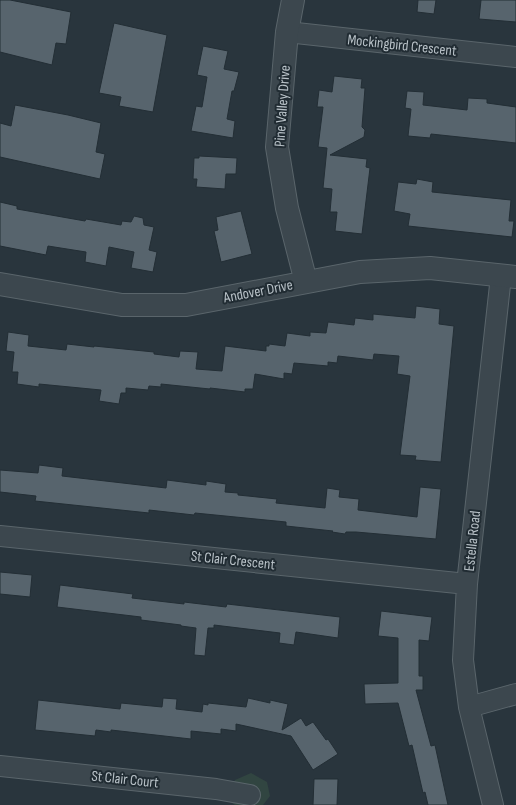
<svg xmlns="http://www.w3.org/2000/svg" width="516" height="805" viewBox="0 0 516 805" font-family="'Sofia Sans Condensed',sans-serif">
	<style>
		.green { fill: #314541 }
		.building { fill: #57646d; stroke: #232e35 }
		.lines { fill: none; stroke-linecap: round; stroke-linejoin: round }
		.minor-casing { stroke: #5a656b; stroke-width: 22 }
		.tertiary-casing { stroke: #5a656b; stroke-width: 24 }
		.minor { stroke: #3c474e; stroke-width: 20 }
		.tertiary { stroke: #3c474e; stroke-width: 22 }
		.labels { text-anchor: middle; stroke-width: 4; stroke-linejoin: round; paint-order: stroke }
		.street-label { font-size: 15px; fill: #b9c2c8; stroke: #212c33 }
	</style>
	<rect width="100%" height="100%" fill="#29353d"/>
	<!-- green -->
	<path class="green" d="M251,773L267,782L270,796L263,805H235L232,803L231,791L235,780Z"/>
	<!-- building -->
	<path class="building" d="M0,0H10L71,12L66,44L56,43L52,65L0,52Z
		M418,0H436L434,14L417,12Z
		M481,0H516V22L479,19Z
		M114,23L167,35L153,112L119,106L121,97L99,93Z
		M203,46L228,51L224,69L239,72L234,91H232L227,119L235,121L233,138L191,131L196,106L202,107L207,77L197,75Z
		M334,76L362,79L361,88H365L362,127L365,130L364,137L330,155L367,159L366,167L370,168L362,234L335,231L337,212H330L332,189L323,188L327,148L318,147L323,107H317L319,90L332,92Z
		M407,91L424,92L423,105L467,110L468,98L487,99V103L516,107V143L431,134L430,138L408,136L411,109L405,108Z
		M15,105L68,115L101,123L96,152L105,154L100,179L0,157V123L11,126Z
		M199,156L237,158L236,174H226L225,189L196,187L197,179H193L194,158H199Z
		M417,179L433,182L432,192L511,200L509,221H514L512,237L408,226L410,214L394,211L398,182L416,184Z
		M0,202L17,206V209L85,221L86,219L121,225L122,221L131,222L134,216L143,218L144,225L154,227L149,250L157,252L153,272L131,268L134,252L109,247L106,266L85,262L86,252L48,246L46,255L0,246Z
		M241,211L252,254L221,262L214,231L218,230L216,217Z
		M416,306L440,309L439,324L454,326L441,462L415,460L416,456L400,455L410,376L397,374L399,356L374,354L373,360L338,356L337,363L328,362V366L294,363L292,374L284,373V379L255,374L253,389H245V392L210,388V389L161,384V387L149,386L148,390L126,388V393H121L119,404L99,401L101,390L39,384V387L17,384L18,372H12L14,352L6,351L8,332L29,335L28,346L66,350L67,344L94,347V346L154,352V354L179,357L180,351L198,352L196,369L222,371L225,346L266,351V346H269V344L285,346L287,333L310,336V332L326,333L328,322L354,325L355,318L373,320V314L415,318Z
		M39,465L63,468L62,476L166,488L167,480L206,485V481L226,484L225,492L238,493V495L277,499L276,503L325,508L327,488L340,490L339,497L359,499L358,510L417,517L420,487L441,489L436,539L356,532H346L345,534L332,532L333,531L286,526V522L195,513L194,515L149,510V513L35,501L36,496L0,492V470L38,473Z
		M0,572L32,575L30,597L0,594Z
		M60,585L133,594L132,598L184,604V602L226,607L227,604L340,617L338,638L296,632L294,645L279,643L280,633L214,625V628H208L205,656L194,655L196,628L181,626V625L141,620V617L57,607Z
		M381,611L432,617L429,641L419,640V676H423V690H416L431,746L435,745L448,805H428L425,792L423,793L412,745L409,746L398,703L365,704L364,684L398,683V638L378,636Z
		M163,698L177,699L176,709L202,712L203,704L208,705V703L246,707L248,698L270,703V700L288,704L282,730L301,718L306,726L313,722L326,740L328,739L338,754L313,770L291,736L236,724V731L221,729V734L191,731V739L111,730V732L96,730L95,736L35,730L38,700L120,709L121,703L162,707Z
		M314,779H338L337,805H313Z"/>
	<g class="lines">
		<defs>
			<path id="minor" d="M287,32L516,57
				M0,536L467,584
				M469,707L516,694
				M0,766L216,789L250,795
				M493,805L469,707L463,660L467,584L501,276"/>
			<path id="tertiary" d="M293,0L287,32L277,147L287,208L306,282
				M0,284L122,305H186L360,272L430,268L516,277"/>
		</defs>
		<!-- minor casing -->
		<use href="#minor" class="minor-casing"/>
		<!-- tertiary casing -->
		<use href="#tertiary" class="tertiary-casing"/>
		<!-- minor -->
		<use href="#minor" class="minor"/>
		<!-- tertiary -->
		<use href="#tertiary" class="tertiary"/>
	</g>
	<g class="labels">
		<!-- street labels -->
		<g class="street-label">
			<text transform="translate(402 45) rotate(6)" y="5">Mockingbird Crescent</text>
			<text transform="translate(282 106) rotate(-86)" y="5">Pine Valley Drive</text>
			<text transform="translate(258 291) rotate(-11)" y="5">Andover Drive</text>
			<text transform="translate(472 541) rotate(-84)" y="5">Estella Road</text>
			<text transform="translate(233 560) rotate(6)" y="5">St Clair Crescent</text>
			<text transform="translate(125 779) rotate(6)" y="5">St Clair Court</text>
		</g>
	</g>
</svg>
